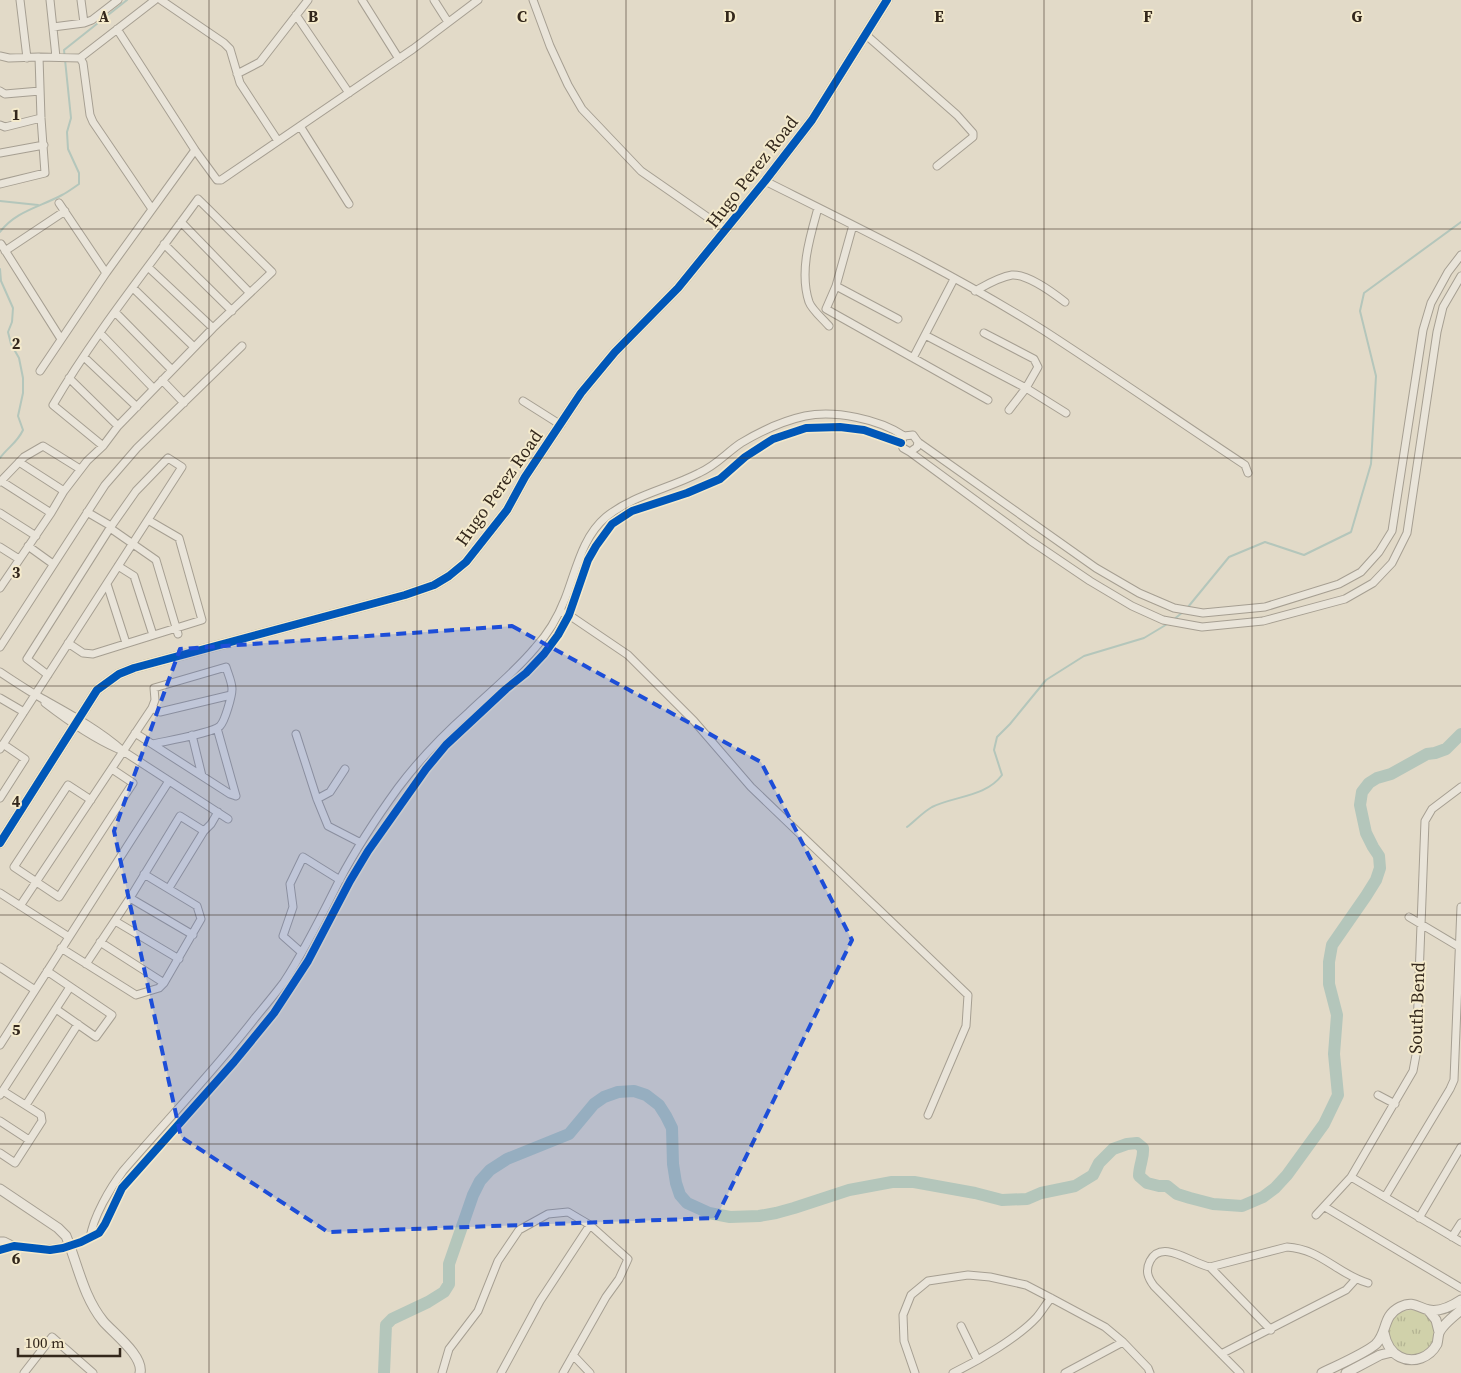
<svg xmlns="http://www.w3.org/2000/svg" width="1461" height="1373" viewBox="0 0 1461 1373" font-family="'Source Serif 4',serif">
	<style>
		.grass { fill: url(#grass-tufts) }
		.lines { fill: none; stroke-linecap: round; stroke-linejoin: round }
		.stream { stroke: #b4c6bb; stroke-width: 2 }
		.river { stroke: #b4c6bb; stroke-width: 12 }
		.minor-casing { stroke: #a69f92; stroke-width: 9 }
		.tertiary-casing { stroke: #a69f92; stroke-width: 11 }
		.minor { stroke: #e9e4d9; stroke-width: 7 }
		.tertiary { stroke: #e9e4d9; stroke-width: 9 }
		.minor-bridge-casing { stroke: #a69f92; stroke-width: 9; stroke-linecap: butt }
		.minor-bridge { stroke: #e9e4d9; stroke-width: 7 }
		.cycleway-casing { stroke: #f4eacc; stroke-width: 11 }
		.cycleway { stroke: #0057b8; stroke-width: 8 }
		.marked { fill: #1d4ed8; fill-opacity: 0.2; stroke: #1d4ed8; stroke-width: 4; stroke-dasharray: 10 6; stroke-linejoin: round }
		.grid { fill: none; stroke: #33271b; stroke-width: 1; stroke-opacity: 0.55 }
		.labels { text-anchor: middle; stroke-width: 4; stroke-linejoin: round; paint-order: stroke }
		.street-label { font-size: 18px; fill: #33271b; stroke: #f4eacc }
		.grid-label { font-size: 16px; text-anchor: middle; font-weight: bold; fill: #33271b; stroke: #f4eacc; stroke-width: 4; stroke-linejoin: round; paint-order: stroke }
	</style>
	<defs>
		<pattern id="grass-tufts" width="24" height="20" patternUnits="userSpaceOnUse" patternTransform="scale(1.25)"><rect width="24" height="20" fill="#d0d1aa"/><path d="M3 7l-1-3M5 7V3M7 7l1-3M15 17l-1-3M17 17v-4M19 17l1-3" fill="none" stroke="#b3b392"/></pattern>
	</defs>
	<rect width="100%" height="100%" fill="#e2dac8"/>
	<!-- grass -->
	<path class="grass" d="M1388 1333a23 23 0 1 1 46 0a23 23 0 1 1-46 0Z"/>
	<g class="lines">
		<!-- stream -->
		<path class="stream" d="M0,201L38,205
			M0,232C16,211 40,207 62,195C68,192 73,188 79,184V173L68,149L67,132L71,118L64,50L127,0
			M0,269L1,281L13,308L12,322L8,332L11,344L19,358L23,378V393L18,416L23,430C17,443 8,447 0,458
			M1188,607L1229,557L1265,542L1304,555L1351,532L1371,464L1376,376L1360,311L1364,293L1461,222
			M1173,620L1183,612
			M907,827C915,821 923,812 932,807C954,796 986,797 1002,775L994,750L997,737L1010,724L1046,680L1084,656L1144,638L1169,623"/>
		<!-- river -->
		<path class="river" d="M384,1373L386,1325L392,1319L428,1302L444,1292L449,1284V1264L473,1195L480,1181L490,1170L507,1159L569,1134L594,1104L604,1097L618,1092L634,1091L646,1095L659,1105L666,1116L672,1128L673,1164L676,1183L680,1195L687,1203L709,1213L730,1217L759,1216L776,1213L794,1208L849,1190L892,1182H914L975,1193L1002,1200L1027,1199L1041,1193L1075,1186L1093,1175L1099,1163L1113,1149L1127,1144L1137,1143L1143,1148C1144,1158 1139,1165 1139,1176L1147,1183L1159,1186H1167L1177,1194L1190,1198L1213,1204L1242,1206L1263,1197L1275,1188L1287,1175L1324,1124L1338,1095L1334,1054L1337,1015L1329,984V962L1332,945L1366,896L1376,880L1380,868L1379,856L1373,847L1366,833L1360,805L1362,792L1369,783L1377,778L1391,774L1427,754L1435,753L1446,749L1461,734"/>
		<defs>
			<path id="minor" d="M20,0L27,58
				M50,0L56,57
				M81,0L84,23
				M161,0L224,43L230,49L240,83L278,141
				M362,0L399,59
				M434,0L448,22
				M533,0L550,46L568,85L582,109L641,171L726,230
				M296,15L349,93
				M53,27L84,23L92,20L118,0
				M117,29L195,150L217,180H221L413,49L478,0
				M865,34L957,115L973,133V137L937,166
				M0,56L9,58L39,57L80,58L83,63L90,115L93,122L152,209
				M80,58L155,0
				M237,74L260,62L308,0
				M0,91L5,94L40,91
				M0,125L5,127L41,118
				M300,126L349,204
				M0,153L44,145
				M765,181C859,228 954,274 1043,330C1111,374 1177,420 1245,465L1248,473
				M0,184L45,173L41,118L39,57
				M59,203L106,273
				M818,208C810,237 799,271 809,302C812,310 823,319 829,326
				M181,222L250,293
				M853,225L836,286L826,309L988,400
				M1,244L61,339
				M164,244L232,311
				M5,251L65,211
				M148,267L213,328
				M836,286L898,319
				M133,288L194,347
				M975,291C986,285 999,277 1012,275C1028,274 1052,292 1065,302
				M115,312L172,370
				M100,333L154,389
				M984,333L1034,359L1038,367L1026,388L1009,410
				M925,335L1026,388L1066,413
				M84,357L137,407
				M913,358L954,279
				M40,371L106,273L195,150
				M69,378L118,426
				M162,380L184,403
				M523,401L561,425
				M918,442L917,447L910,452L903,448L901,443L904,436L913,435L918,442L1096,568L1139,593L1174,608L1203,613L1265,607L1339,584L1361,572L1379,552L1392,531L1423,330L1431,303L1448,272L1461,255
				M910,452L1031,541L1090,581L1132,606L1163,620L1202,627L1263,621L1345,599L1373,583L1392,563L1407,533L1437,332L1443,307L1461,276
				M19,462L64,491
				M1,481L51,513
				M0,482L24,457L43,446L80,469
				M87,512L111,526
				M0,513L36,536
				M110,528L156,560L178,634
				M28,546L53,564
				M0,547L19,559
				M118,566L134,576L153,635
				M107,584L126,643
				M0,588L51,513L64,491L87,461L103,446L118,426L213,328L272,272L198,199C149,267 95,333 53,405L103,446
				M560,611L569,615L628,655L694,721L751,787L968,995L966,1026L928,1115
				M68,643L83,653L93,654L202,620L179,538L148,520
				M0,647L105,485L137,448L242,346
				M0,672C12,680 24,688 36,695C66,712 97,728 123,751L228,819
				M0,698L24,712
				M45,703C67,720 93,738 118,749
				M152,708L160,712L231,695
				M217,728L236,796
				M135,733L230,794L236,796
				M296,734L317,799L328,826L361,843
				M192,735L202,776
				M0,749L182,467L168,458L136,491L110,528L27,659L48,675
				M0,798L25,759L3,744
				M317,799L330,792L345,769
				M91,800L68,785L14,867L59,897L133,783L112,769
				M169,888L204,831L211,824L218,812
				M0,893L69,937
				M130,898L193,935
				M20,906L152,708L155,700L154,688L226,667C228,674 232,682 232,689C232,696 225,721 220,726C213,733 166,741 153,744
				M1409,917L1461,948
				M115,921L179,959
				M100,942L164,983
				M61,948L136,995L159,988L164,983L201,919L197,906L144,874
				M301,952L283,936L293,907L290,884L303,857L340,880
				M86,964L130,898L180,816L204,831
				M0,967L35,990
				M47,971L112,1015L96,1037L56,1009
				M0,1045L169,781
				M0,1095L70,987
				M1378,1095L1395,1104
				M26,1105L78,1024
				M0,1121L29,1140
				M0,1153L15,1163L42,1121L41,1115L3,1091
				M1351,1177L1461,1242
				M1385,1197L1450,1089L1454,1080L1461,907
				M1325,1207L1461,1288
				M1316,1215L1351,1177L1413,1071L1416,1055L1425,821L1432,809L1461,787
				M1419,1218L1461,1147
				M1452,1237L1461,1223
				M90,1238C93,1217 110,1188 123,1171C167,1120 214,1071 255,1018C265,1006 275,994 284,982C305,950 322,915 339,881C356,849 377,817 398,788C419,760 443,735 469,712C491,691 515,672 535,648C548,634 558,617 565,599C576,571 582,537 606,517C633,495 668,489 699,473C717,465 726,453 741,443C761,431 782,421 805,416C835,410 879,419 904,436
				M88,1239L99,1233L105,1224L122,1188L234,1062L274,1013L308,961L350,881L368,851L426,769L446,745L506,689L526,673L544,654L558,635L569,615L588,560L596,546L612,524L632,511L687,493L720,479L745,457L773,439L806,428L840,427L864,430L901,443
				M0,1241H4L14,1246
				M0,1250L14,1246L20,1247
				M1210,1267L1271,1330
				M961,1326L977,1359
				M1221,1354L1346,1290L1356,1279
				M573,1355L590,1373
				M24,1373L52,1337L93,1373
				M442,1373L449,1349L478,1311L498,1261L519,1230L548,1214L568,1212L590,1225L628,1259L619,1279L606,1297L563,1373
				M501,1373L540,1301L590,1225
				M915,1373L904,1341L903,1315L911,1295L928,1281L968,1275L990,1277L1026,1285L1051,1298L1105,1327L1123,1342L1148,1368L1150,1373
				M953,1373C978,1361 1019,1337 1037,1317C1042,1311 1046,1304 1051,1298
				M1065,1373L1123,1342
				M1240,1373L1154,1286C1148,1278 1145,1271 1150,1261C1162,1238 1192,1264 1210,1267L1287,1247C1321,1249 1337,1274 1368,1283"/>
			<path id="tertiary" d="M0,843L97,690L119,674L134,668L405,595L434,585L449,576L466,562L507,510L525,477L581,393L615,352L678,288L765,181L812,120L887,0
				M0,1189L58,1228L66,1236C78,1265 83,1296 103,1321C113,1333 144,1356 140,1373
				M1428,1310L1436,1320L1439,1332
				M1384,1333C1386,1343 1390,1352 1400,1357C1414,1364 1430,1357 1437,1344C1438,1340 1438,1336 1439,1333C1442,1325 1454,1316 1461,1310
				M1322,1373C1336,1366 1366,1353 1376,1344C1388,1332 1382,1316 1400,1307C1414,1300 1418,1308 1429,1310C1440,1312 1452,1306 1461,1300
				M1346,1373L1380,1355L1392,1352"/>
		</defs>
		<!-- minor casing -->
		<use href="#minor" class="minor-casing"/>
		<!-- tertiary casing -->
		<use href="#tertiary" class="tertiary-casing"/>
		<!-- minor -->
		<use href="#minor" class="minor"/>
		<!-- tertiary -->
		<use href="#tertiary" class="tertiary"/>
		<defs>
			<path id="minor-bridge" d="M20,1247C46,1249 56,1251 81,1242"/>
		</defs>
		<!-- minor-bridge casing -->
		<use href="#minor-bridge" class="minor-bridge-casing"/>
		<!-- minor-bridge -->
		<use href="#minor-bridge" class="minor-bridge"/>
		<defs>
			<path id="cycleway" d="M0,843L97,690L119,674L134,668L405,595L434,585L449,576L466,562L507,510L525,477L581,393L615,352L678,288L765,181L812,120L887,0
				M0,1250L14,1246L50,1250L63,1248L81,1242L99,1233L105,1224L122,1188L234,1062L274,1013L308,961L350,881L368,851L426,769L446,745L506,689L526,673L544,654L558,635L569,615L588,560L596,546L612,524L632,511L687,493L720,479L745,457L773,439L806,428L840,427L864,430L901,443"/>
		</defs>
		<!-- cycleway casing -->
		<use href="#cycleway" class="cycleway-casing"/>
		<!-- cycleway -->
		<use href="#cycleway" class="cycleway"/>
	</g>
	<!-- marked area -->
	<path class="marked" d="M512,626L761,762L852,940L716,1218L328,1232L181,1137L114,831L180,649Z"/>
	<!-- grid -->
	<path class="grid" d="M209,0V1373M417,0V1373M626,0V1373M835,0V1373M1044,0V1373M1252,0V1373M0,229H1461M0,458H1461M0,686H1461M0,915H1461M0,1144H1461"/>
	<g class="labels">
		<!-- street labels -->
		<g class="street-label">
			<text transform="translate(752 172) rotate(-52)" y="6">Hugo Perez Road</text>
			<text transform="translate(499 488) rotate(-55)" y="6">Hugo Perez Road</text>
			<text transform="translate(1417 1008) rotate(-88)" y="6">South Bend</text>
		</g>
	</g>
	<g class="grid-label">
		<text x="104" y="22">A</text>
		<text x="313" y="22">B</text>
		<text x="522" y="22">C</text>
		<text x="730" y="22">D</text>
		<text x="939" y="22">E</text>
		<text x="1148" y="22">F</text>
		<text x="1357" y="22">G</text>
		<text x="16" y="120">1</text>
		<text x="16" y="349">2</text>
		<text x="16" y="578">3</text>
		<text x="16" y="807">4</text>
		<text x="16" y="1035">5</text>
		<text x="16" y="1264">6</text>
	</g>
	<!-- scale -->
	<path d="M18 1348v8h102v-8" fill="none" stroke="#33271b" stroke-width="2.5"/>
	<text x="25" y="1348" font-size="15" fill="#33271b" stroke="#f4eacc" stroke-width="4" paint-order="stroke">100 m</text>
</svg>
